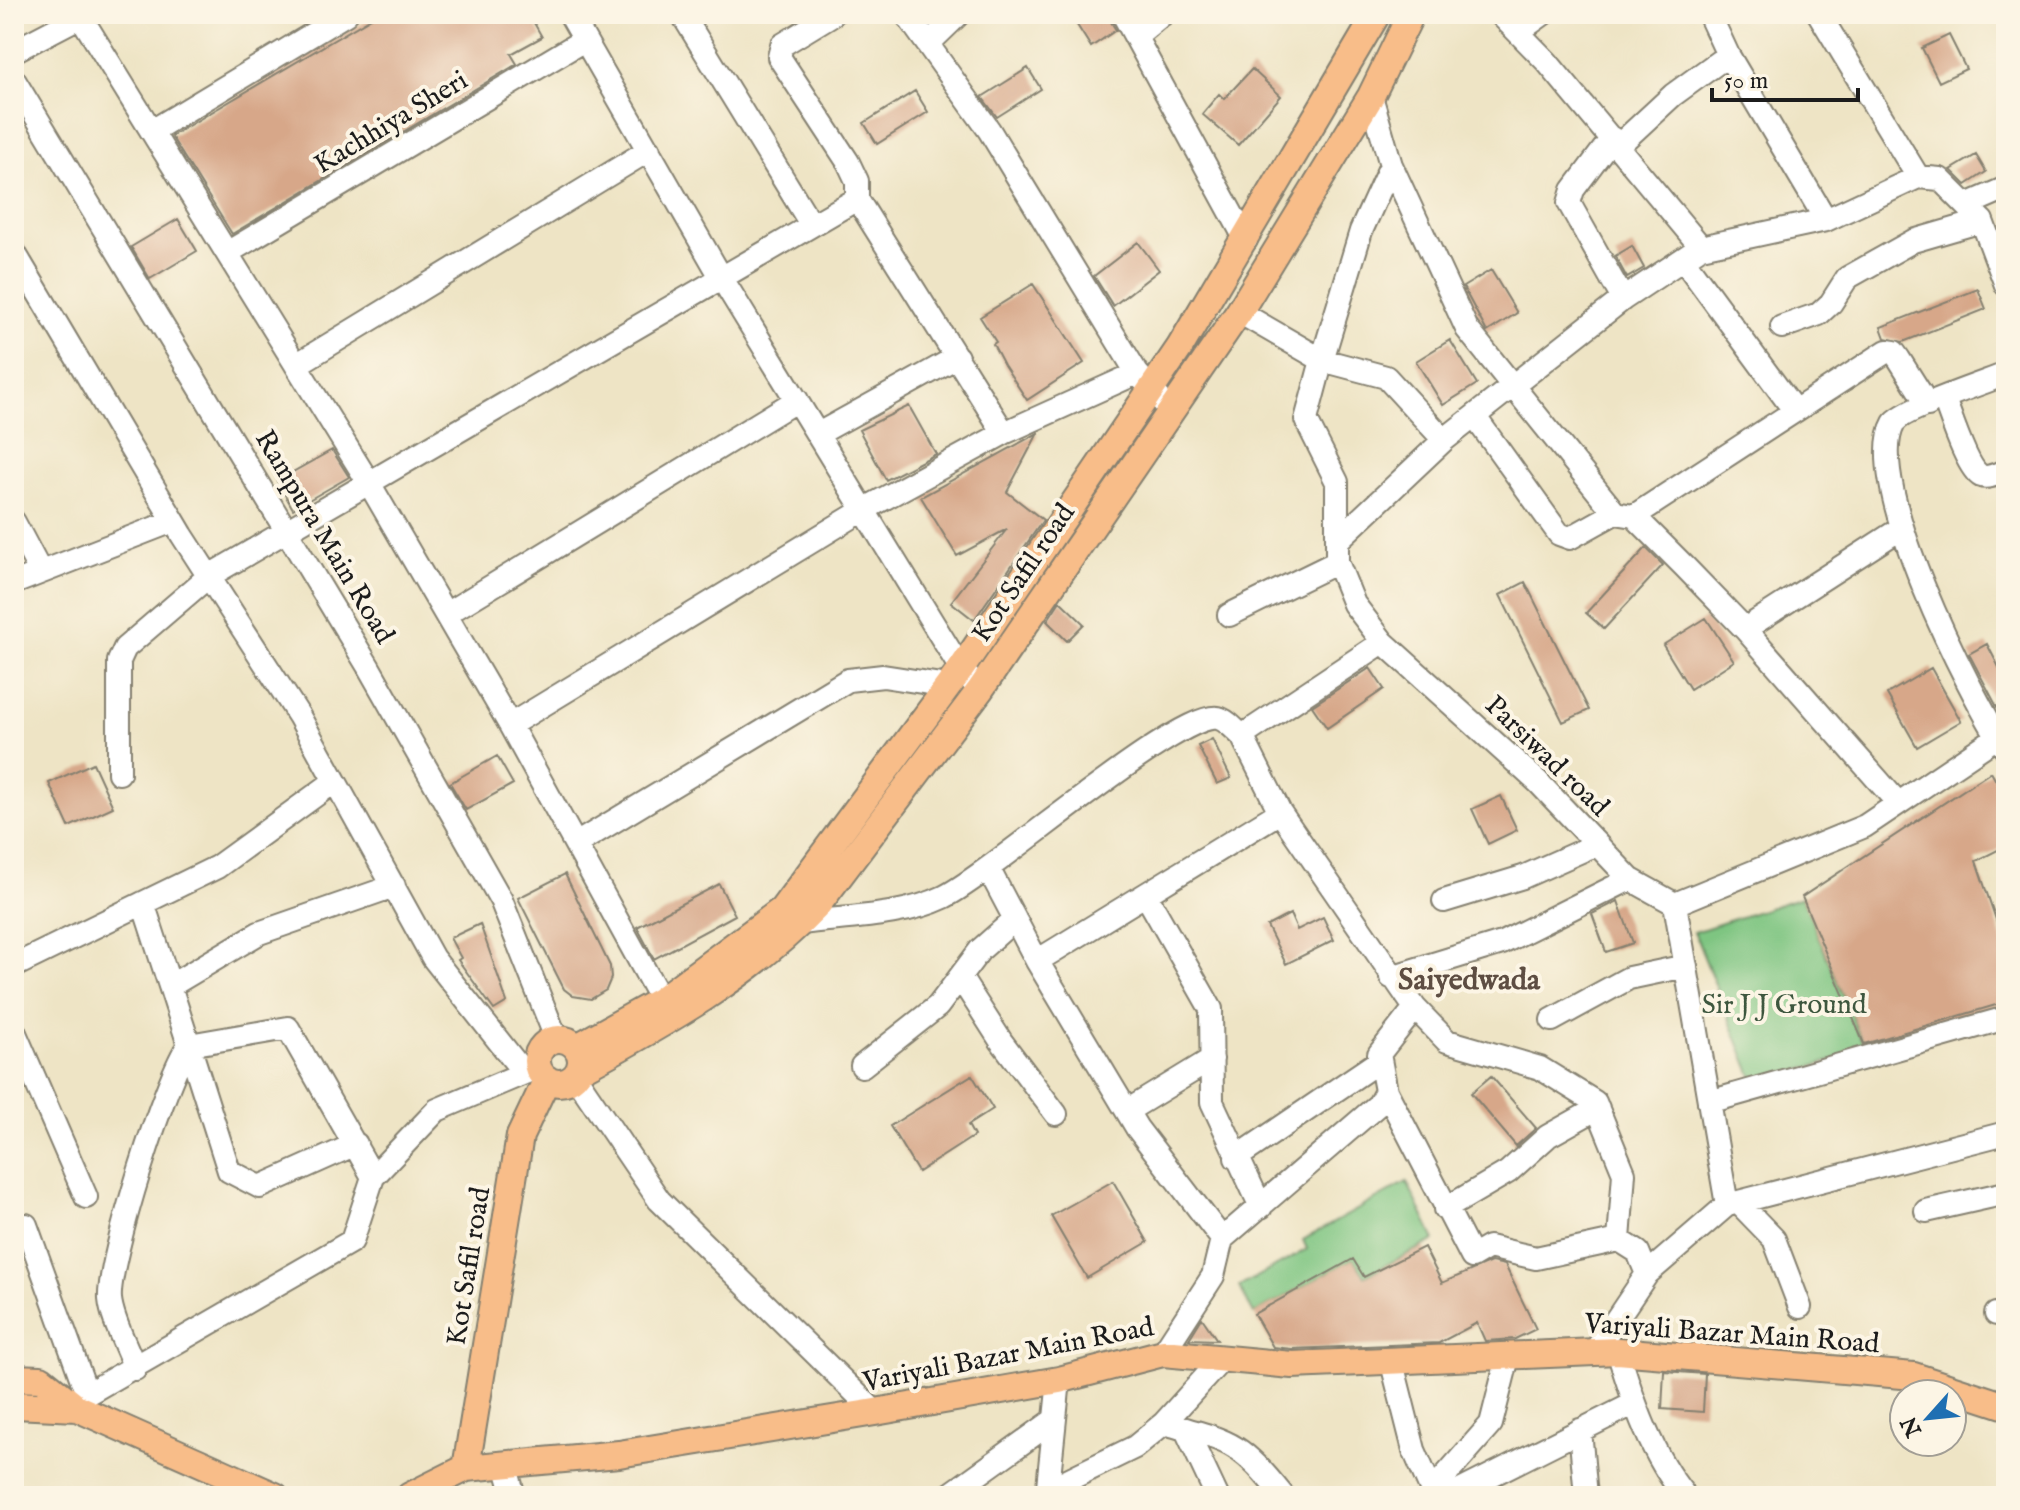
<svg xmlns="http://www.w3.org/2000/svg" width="2020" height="1510" viewBox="0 0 2020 1510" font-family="'IM FELL English',serif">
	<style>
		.green { fill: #7ec581; stroke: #4d704e; stroke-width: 2 }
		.building { fill: #d7a789 }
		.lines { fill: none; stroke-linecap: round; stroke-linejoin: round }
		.minor-casing { stroke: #858070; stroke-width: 26 }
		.major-casing { stroke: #858070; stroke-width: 30 }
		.minor { stroke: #fff; stroke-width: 22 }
		.major { stroke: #f8bd89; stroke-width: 26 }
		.labels { text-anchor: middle; stroke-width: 8; stroke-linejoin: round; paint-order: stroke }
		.street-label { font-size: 28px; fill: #1c1c1c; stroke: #fcf5e5 }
		.park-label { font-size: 28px; fill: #3e573f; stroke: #fcf5e5 }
		.neighbourhood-label { font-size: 30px; font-weight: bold; fill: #5d4d42; stroke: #fcf5e5 }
	</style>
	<rect width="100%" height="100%" fill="#fcf5e5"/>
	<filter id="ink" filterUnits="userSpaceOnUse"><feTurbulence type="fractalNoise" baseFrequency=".0125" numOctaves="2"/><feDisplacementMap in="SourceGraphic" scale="16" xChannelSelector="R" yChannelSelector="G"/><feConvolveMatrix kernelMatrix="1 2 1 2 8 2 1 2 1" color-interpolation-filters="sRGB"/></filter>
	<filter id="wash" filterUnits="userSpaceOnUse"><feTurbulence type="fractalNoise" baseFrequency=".006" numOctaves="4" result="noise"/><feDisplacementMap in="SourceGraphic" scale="32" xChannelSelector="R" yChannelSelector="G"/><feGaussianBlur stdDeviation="1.8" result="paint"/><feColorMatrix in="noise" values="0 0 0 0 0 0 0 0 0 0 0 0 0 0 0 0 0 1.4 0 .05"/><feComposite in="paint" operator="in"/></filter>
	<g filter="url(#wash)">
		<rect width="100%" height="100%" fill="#eee4c5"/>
		<!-- green -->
		<path class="green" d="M1802,897L1866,1051L1755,1083L1694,932Z
			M1407,1182L1435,1240L1365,1276L1353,1259L1254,1314L1239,1287L1307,1249L1303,1240Z"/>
		<g id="blocks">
			<!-- building -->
			<path class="building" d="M378,14H529L542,37L511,54L517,64L232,234L171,136Z
				M1070,14H1106L1116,30L1091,47Z
				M1949,35L1966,69L1939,82L1922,48Z
				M1028,68L1041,89L997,117L982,97Z
				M1252,69L1281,96L1238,145L1202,114L1219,94L1224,99Z
				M915,91L928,112L877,144L864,123Z
				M1976,155L1986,172L1966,185L1951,170Z
				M178,219L197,251L150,279L131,247Z
				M1138,242L1159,270L1113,306L1094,276Z
				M1632,246L1644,268L1627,278L1615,256Z
				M1491,270L1517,313L1487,332L1463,287Z
				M1033,284L1084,363L1027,400L1004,365L993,344L996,342L980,317Z
				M1978,289L1986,309L1903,342L1885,338L1881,327Z
				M1450,340L1477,384L1443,405L1416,361Z
				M909,406L936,454L886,480L859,430Z
				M1038,433L1007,492L1043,520L974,620L951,602L1007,529L957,556L921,497Z
				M332,450L349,477L293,509L277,481Z
				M1646,548L1663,565L1604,629L1586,613Z
				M1525,582L1589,710L1563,722L1500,595Z
				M1060,601L1084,624L1067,641L1047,621Z
				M1706,618L1734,661L1690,689L1663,645Z
				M1987,644L2006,681V702L1997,707L1969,654Z
				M1370,668L1384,689L1327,728L1312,706Z
				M1931,668L1961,721L1917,747L1887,694Z
				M1212,739L1231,778L1217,784L1198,746Z
				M497,756L513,784L466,810L450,783Z
				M93,763L113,807L69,827L49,783Z
				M1991,772L2006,799V846L1976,861L2006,949V1002L1864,1044L1802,897Z
				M1501,796L1517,830L1488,844L1472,809Z
				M565,874L610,966L611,978L606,990L591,999L573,996L564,989L518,898Z
				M719,884L735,915L654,959L637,927Z
				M1618,901L1633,943L1606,952L1592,914Z
				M1290,914L1297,930L1323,917L1334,940L1286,964L1267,926Z
				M480,924L507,1002L494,1010L458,960L461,958L450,938Z
				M972,1075L993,1109L968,1125L974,1136L918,1172L890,1126Z
				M1491,1076L1536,1128L1516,1146L1471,1093Z
				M1113,1181L1148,1242L1087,1278L1051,1216Z
				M1424,1247L1442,1283L1491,1262L1505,1265L1536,1329L1515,1339L1485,1341L1477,1323L1439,1343L1292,1349L1273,1347L1254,1314L1353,1259L1364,1277Z
				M1202,1318L1217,1340L1189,1339Z
				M1664,1371L1705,1374L1703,1412L1662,1409Z"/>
		</g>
	</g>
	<g filter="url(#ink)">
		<use href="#blocks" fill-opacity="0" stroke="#858070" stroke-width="2"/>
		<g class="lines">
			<defs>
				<path id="minor" d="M570,14L721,277L961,669L971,680
					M682,14L811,224
					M833,14L782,45L779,57L848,162L857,181V199L1004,433
					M906,14L989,130L1137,373
					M1123,14L1246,240
					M1500,14L1547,62L1701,247L1826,220L1918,177L1940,179L1982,221L2006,285
					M1709,14L1728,55L1826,220
					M1819,14L1918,177
					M2005,14L2006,16
					M81,17L369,483L510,725L661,1000
					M1518,32L1543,14
					M1136,36L1163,14
					M928,44L959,14
					M14,51L85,14
					M14,80L368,666L501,900L556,1038
					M1371,96L1391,165L1467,329L1615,513L1634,516L1684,566L1745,629L1898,803
					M152,131L346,14
					M1612,138L1573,190L1569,203L1623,299
					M1618,146L1673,95L1728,55
					M1391,165L1361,231L1322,360L1386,377L1444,440
					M1967,205L2006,188
					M14,252L182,535L299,716L433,958L524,1073
					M227,253L584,40
					M1683,259L1794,410
					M1239,312L1322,360L1306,420L1337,482V562L1354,604L1383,642L1242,736L1280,812L1415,1008L1447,1041L1540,1068L1595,1102L1624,1173L1619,1240L1638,1252L1647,1274L1595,1351
					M1782,327L1819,314L1831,303L1847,278L1913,241L1982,221
					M296,365L649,150
					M1944,399C1950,414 1967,469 1981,476C1988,479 1999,473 2006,471
					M1475,417L1559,534L1570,538L1615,513
					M818,434L957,357
					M1634,516L1887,351L1894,352L1899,359L1928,405
					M14,522L40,571
					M1337,541L1444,440L1623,299L1701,247
					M14,583L173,521
					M446,614L797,400
					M1229,615L1337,562
					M1745,629L1900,529
					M1383,642L1538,782L1630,879L1675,904
					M510,725L865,509L1004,433L1137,373L1171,411
					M2005,748C1970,695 1861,481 1894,423C1902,410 1986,382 2006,374
					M119,773V661L125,648L209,576L857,199
					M576,844L848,680L883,676L948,686
					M988,868L1037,961L1137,1128L1222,1239L1213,1276L1163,1353
					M1146,895L1211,1009L1212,1102L1261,1207
					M1444,901L1523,877L1597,844
					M143,903L170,986L259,933L394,886
					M801,923C847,917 902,917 944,897C994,872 1178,711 1218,718C1227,720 1235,730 1242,736
					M1037,961L1280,812
					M14,966L217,867L335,781
					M960,977L1001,1041L1056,1114
					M1391,977L1502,943L1630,879
					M170,986L189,1045L288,1028L373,1177
					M1552,1020L1629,978L1686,966
					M14,1031L86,1197
					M189,1045L229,1171L260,1187L356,1144
					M862,1066L938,1006L980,950L1015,919
					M575,1076L659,1200L875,1412
					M1386,1091L1472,1257L1489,1247L1536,1258L1619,1240
					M1709,1102L2006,1018
					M1127,1111L1212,1059
					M1236,1158L1379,1061
					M1738,1202L1774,1239L1800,1307
					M1727,1205L2006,1133
					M1445,1209L1508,1172L1548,1136L1598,1108
					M1926,1211L2006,1193
					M26,1225L87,1394
					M1222,1239L1379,1104L1386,1091L1379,1054L1415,1008
					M1647,1274L1727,1205L1675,904L1865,826L2006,731
					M1996,1314L2006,1313
					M1618,1351C1633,1401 1651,1455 1685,1496
					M1392,1363L1414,1450L1434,1496
					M135,1369C128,1348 112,1321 110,1299C107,1263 167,1072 189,1045
					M77,1408L87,1394L352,1241L373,1177L437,1110L536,1068
					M1164,1423C1231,1442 1238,1440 1283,1496
					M1186,1430L1217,1496
					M1580,1430L1586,1496
					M505,1464L514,1496
					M1047,1490L1135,1447L1164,1423L1222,1359
					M1432,1491L1491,1424L1508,1357
					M948,1496L1054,1420
					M1047,1496L1059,1380
					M1450,1496L1633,1404"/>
				<path id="major" d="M537 1061a22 22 0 1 1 44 0a22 22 0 1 1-44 0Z
					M577,1047L661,1000L782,910L961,669L1180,347L1377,14
					M579,1070C664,1024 749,977 816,907L980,690L1239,312L1371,96L1411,14
					M14,1378L41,1379L77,1408L275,1496
					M14,1405L77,1408
					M466,1468L520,1136L547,1079
					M410,1496L466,1468L619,1454L875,1412L1059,1380L1163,1353L1292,1365L1618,1351L1914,1376L2006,1406"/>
			</defs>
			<!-- minor casing -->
			<use href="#minor" class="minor-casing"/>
			<!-- major casing -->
			<use href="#major" class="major-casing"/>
			<!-- minor -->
			<use href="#minor" class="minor"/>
			<!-- major -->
			<use href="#major" class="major"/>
		</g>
	</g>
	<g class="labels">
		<!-- street labels -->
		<g class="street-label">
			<text transform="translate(390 121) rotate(-31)" y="10">Kachhiya Sheri</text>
			<text transform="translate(326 536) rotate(59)" y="10">Rampura Main Road</text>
			<text transform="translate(1022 572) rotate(-56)" y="10">Kot Safil road</text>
			<text transform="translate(1548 755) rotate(44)" y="10">Parsiwad road</text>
			<text transform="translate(467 1266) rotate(-81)" y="10">Kot Safil road</text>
			<text transform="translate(1732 1332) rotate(4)" y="10">Variyali Bazar Main Road</text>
			<text transform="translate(1008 1353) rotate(-11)" y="10">Variyali Bazar Main Road</text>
		</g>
		<!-- park labels -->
		<g class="park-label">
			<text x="1784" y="1013">Sir J J Ground</text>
		</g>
		<!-- neighbourhood labels -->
		<g class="neighbourhood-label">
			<text x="1469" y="989">Saiyedwada</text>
		</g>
	</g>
	<!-- margin -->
	<rect width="2020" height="1510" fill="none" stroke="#fcf5e5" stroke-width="48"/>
	<!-- north arrow -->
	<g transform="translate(1928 1418) rotate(243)"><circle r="38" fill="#fcf5e5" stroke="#a29e95" stroke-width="2"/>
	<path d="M0-6L14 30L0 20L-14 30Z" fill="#1f6fb2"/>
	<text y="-12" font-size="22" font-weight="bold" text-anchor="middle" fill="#1c1c1c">N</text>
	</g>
	<!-- scale -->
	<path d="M1712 88v12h146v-12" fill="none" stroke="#1c1c1c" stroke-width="4"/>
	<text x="1724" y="88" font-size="24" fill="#1c1c1c" stroke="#fcf5e5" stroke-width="6" paint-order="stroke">50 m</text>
</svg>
